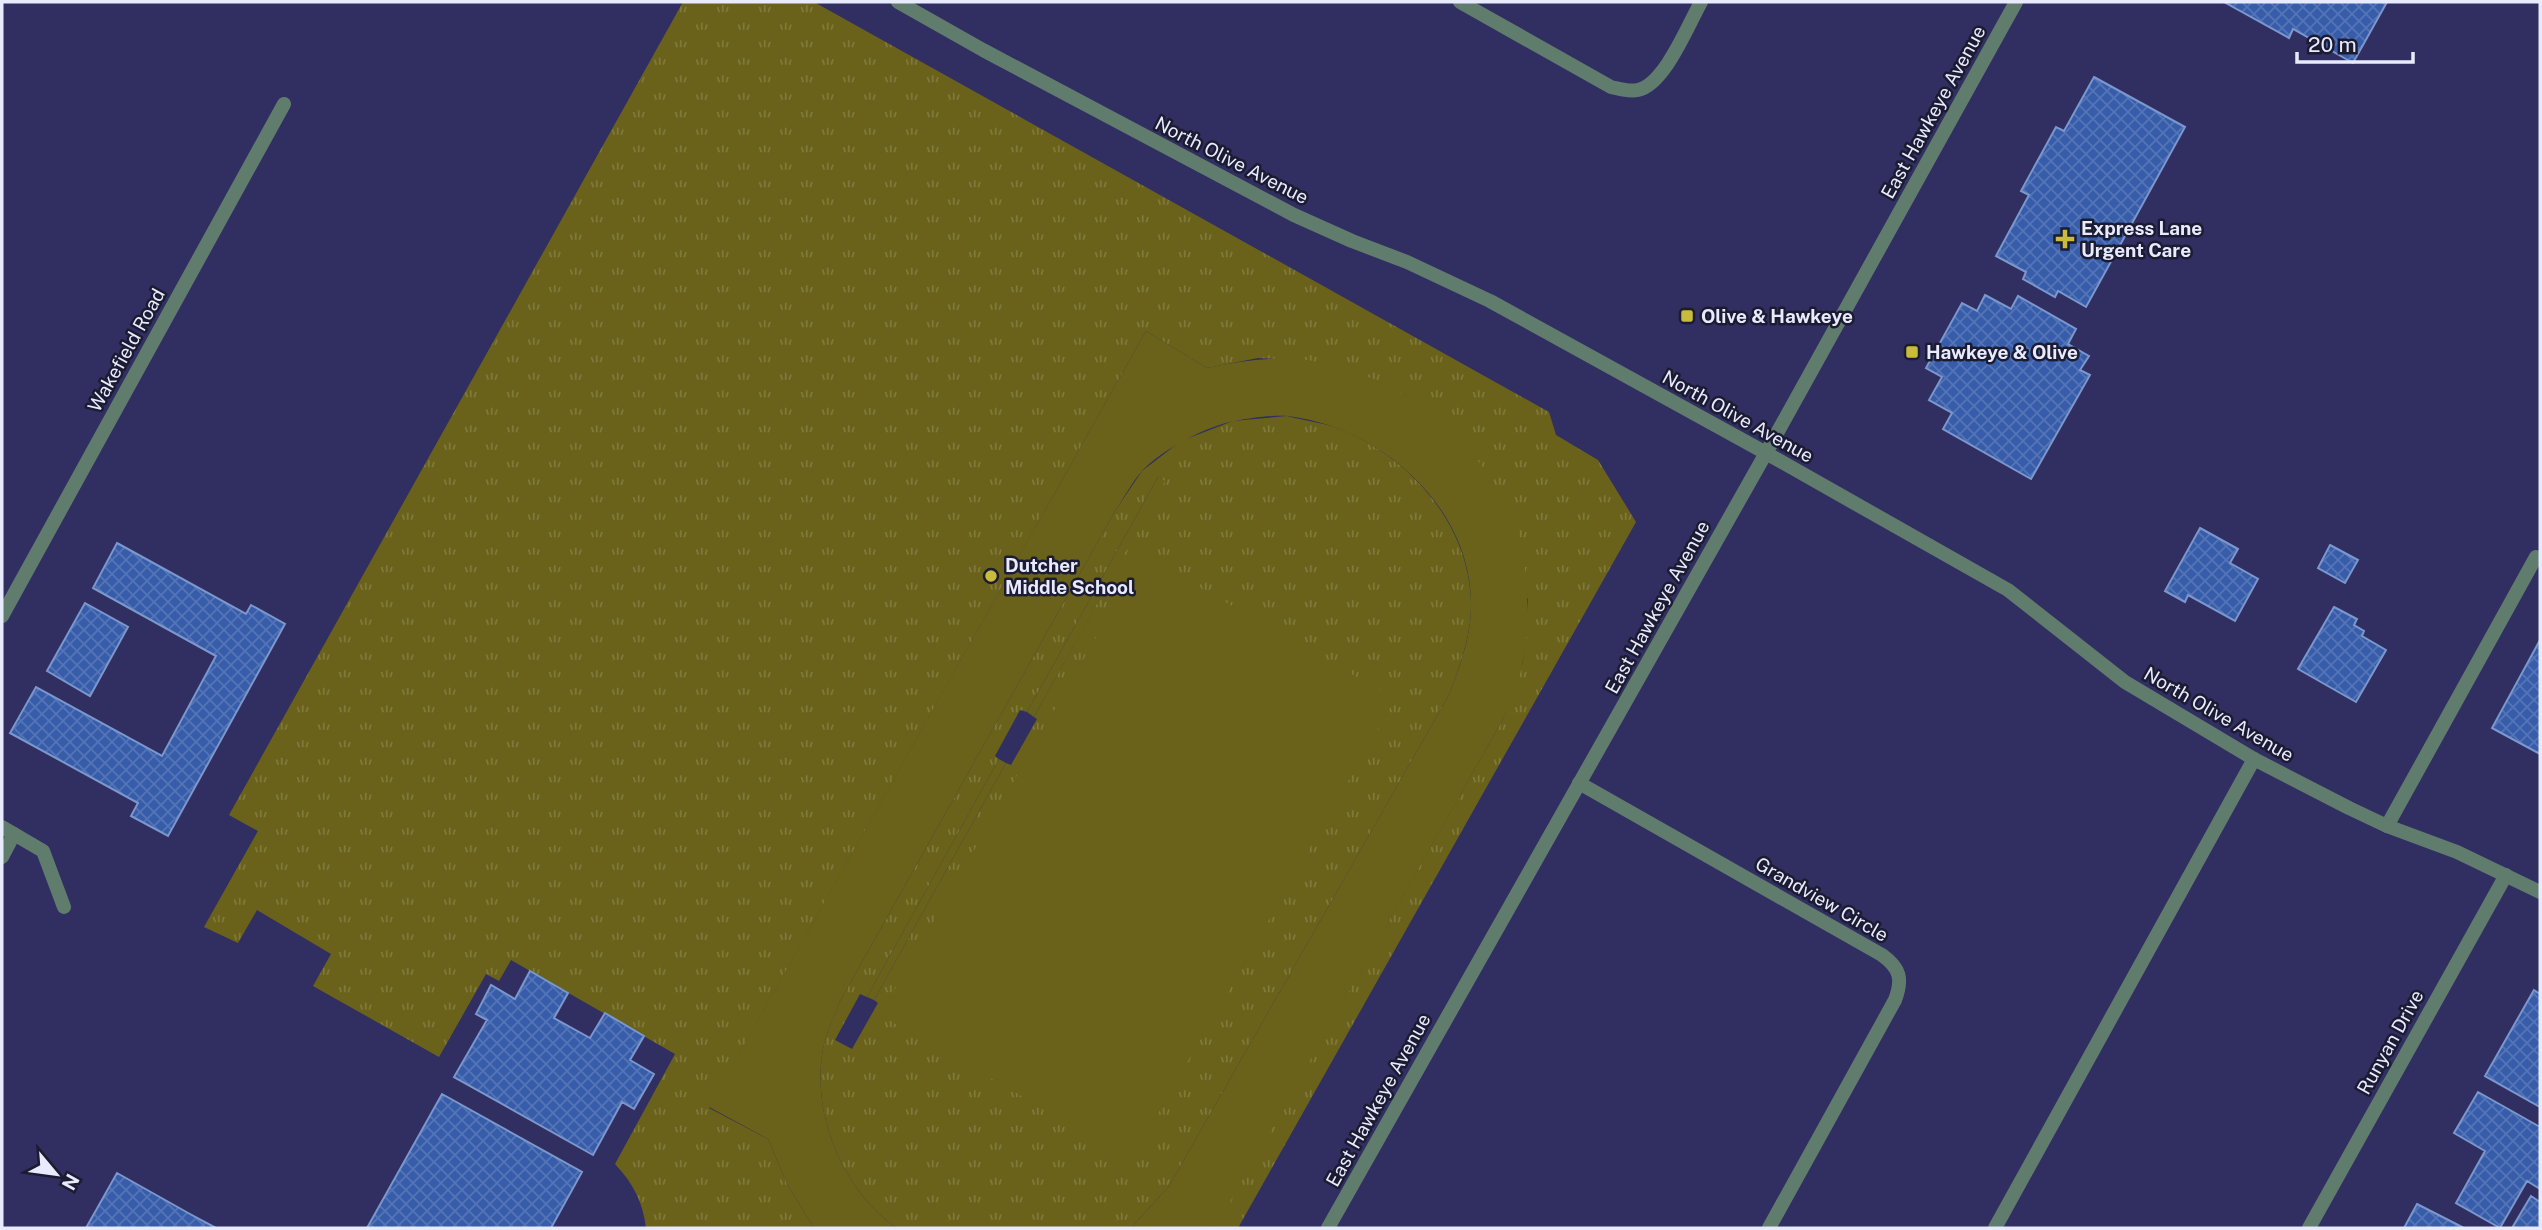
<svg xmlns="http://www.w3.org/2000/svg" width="2542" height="1230" viewBox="0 0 2542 1230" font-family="'Public Sans',sans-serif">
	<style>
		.grass { fill: url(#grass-tufts); fill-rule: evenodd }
		.pitch { fill: #6a621a }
		.building { fill: url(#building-cross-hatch); stroke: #7b97cd; stroke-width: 2 }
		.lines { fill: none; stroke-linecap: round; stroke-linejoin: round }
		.service { stroke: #5f7c6d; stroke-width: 14 }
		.minor { stroke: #5f7c6d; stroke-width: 14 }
		.tertiary { stroke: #5f7c6d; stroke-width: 14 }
		.poi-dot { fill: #c9bb3b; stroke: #1b1b32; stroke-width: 2.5 }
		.labels { text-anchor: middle; stroke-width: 5; stroke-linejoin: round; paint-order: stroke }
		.street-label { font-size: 19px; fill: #e8eafd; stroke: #1b1b32 }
		.poi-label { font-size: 19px; font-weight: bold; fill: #e8eafd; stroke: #1b1b32; text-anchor: start }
	</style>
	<defs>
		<pattern id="grass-tufts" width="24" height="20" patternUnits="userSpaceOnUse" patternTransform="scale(1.75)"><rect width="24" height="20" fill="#6a621a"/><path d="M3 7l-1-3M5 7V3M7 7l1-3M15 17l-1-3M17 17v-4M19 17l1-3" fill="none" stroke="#7f793c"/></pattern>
		<pattern id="building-cross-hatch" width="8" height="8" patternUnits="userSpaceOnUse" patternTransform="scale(1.75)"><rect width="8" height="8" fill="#375daa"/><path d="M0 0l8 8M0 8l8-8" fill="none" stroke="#5474b7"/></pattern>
	</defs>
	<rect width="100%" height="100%" fill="#312f61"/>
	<!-- grass -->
	<path class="grass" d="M683,2H814L1549,412L1556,435L1598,460L1636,522L1238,1228H1214L1502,721L1523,662L1528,599L1312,361L1258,358L1207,368L1146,331L709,1108L768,1139L787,1184L814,1228H646C643,1202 633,1183 615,1164L675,1054L511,960L499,981L486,974L439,1057L313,986L331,954L257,910L238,943L204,927L258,831L229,815Z
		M1287,416C1302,420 1319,422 1334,427C1406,453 1469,522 1471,602C1472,634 1460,665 1449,695L1169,1186L1131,1228H897C843,1191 811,1114 823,1049C826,1033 834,1017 839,1003L1115,511L1142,471L1181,441L1233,421ZM1158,477L1164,481L1034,717L1037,719L1011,765L1006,763L874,1000L878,1003L852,1049L835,1040L860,994L867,997L999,759L995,756L1020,710L1027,712Z"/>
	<!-- pitch -->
	<path class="pitch" d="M1146,331L1207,368C1242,361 1277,355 1312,361C1399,376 1471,430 1507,510C1511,519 1517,529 1519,539C1529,578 1530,622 1523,661C1520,681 1509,702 1502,721L1218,1223L1214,1228H1131L1169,1186L1449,695C1460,665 1472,635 1471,602C1470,506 1380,427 1288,416C1272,415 1250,418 1235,421C1208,425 1160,451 1142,471C1132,482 1124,498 1115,511L839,1003C834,1018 826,1033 823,1049C811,1114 843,1191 897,1228H814L787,1184L768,1139L709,1107Z
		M1158,477L1165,481L1034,717L1027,712Z
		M1143,555L1395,699L1132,1159L880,1015Z
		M999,759L1006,763L874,1000L867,997Z"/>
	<!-- building -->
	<path class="building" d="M2224,2H2387L2353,63L2293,29L2289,38Z
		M2094,77L2185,127L2086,307L2058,291L2055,297L2023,279L2026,272L1996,256L2029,195L2021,191L2056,127L2064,131Z
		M1985,295L2011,309L2018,296L2076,329L2068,344L2089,356L2080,370L2090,375L2031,479L1943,429L1952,413L1929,400L1942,377L1926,368L1962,303L1977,311Z
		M2200,528L2238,549L2230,563L2258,579L2235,621L2188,595L2185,602L2165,591Z
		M117,543L246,614L251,605L285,624L168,836L131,816L138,803L10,733L36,687L162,756L216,656L93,588Z
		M2330,545L2358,560L2345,583L2318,568Z
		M85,603L128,627L90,696L47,671Z
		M2334,607L2357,619L2354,625L2364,631L2362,636L2386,650L2356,702L2298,669Z
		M2540,640V754L2492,728Z
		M530,971L568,993L554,1018L590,1038L605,1013L644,1036L630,1060L654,1074L634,1109L622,1102L593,1155L454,1077L487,1020L476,1014L491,985L515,999Z
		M2534,990L2540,994V1107L2485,1076Z
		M2478,1092L2540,1127V1189L2527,1181L2500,1228L2456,1203L2485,1151L2454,1133Z
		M442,1094L582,1172L551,1228H367Z
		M117,1173L190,1214L216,1228H86Z
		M2531,1196L2540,1202V1228H2512Z
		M2417,1204L2464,1228H2404Z"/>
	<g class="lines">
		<!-- service -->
		<path class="service" d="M2387,826L2536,557
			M2,857L14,834
			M1995,1228L2254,759"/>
		<!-- minor -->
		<path class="minor" d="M1460,2L1611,87C1620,89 1629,92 1638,90C1665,84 1688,25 1701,2
			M2,616L284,104
			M1579,783L1882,955C1900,968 1903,979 1895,1000L1769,1228
			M2,827L43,851L64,907
			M2309,1228L2506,875"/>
		<!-- tertiary -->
		<path class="tertiary" d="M898,2L983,50L1294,215L1352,241L1407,262L1490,301L1766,453L2008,590L2125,682L2254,759L2349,808L2387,826L2457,852L2540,892
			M1328,1228L1766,453L2016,2"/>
	</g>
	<!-- markers -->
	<g class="poi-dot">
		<path d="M2061.5 228.5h7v7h7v7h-7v7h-7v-7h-7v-7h7z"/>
		<rect x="1680" y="309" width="14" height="14" rx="3.5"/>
		<rect x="1905" y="345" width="14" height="14" rx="3.5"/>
		<circle cx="991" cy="576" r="7"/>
	</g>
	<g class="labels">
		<!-- street labels -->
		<g class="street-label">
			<text transform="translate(1933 112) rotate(-61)" y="7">East Hawkeye Avenue</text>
			<text transform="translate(1232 160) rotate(27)" y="7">North Olive Avenue</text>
			<text transform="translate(126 350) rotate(-61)" y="7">Wakefield Road</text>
			<text transform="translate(1738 416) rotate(29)" y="7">North Olive Avenue</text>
			<text transform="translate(1657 607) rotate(-61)" y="7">East Hawkeye Avenue</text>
			<text transform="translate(2219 714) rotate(30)" y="7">North Olive Avenue</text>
			<text transform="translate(1822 899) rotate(30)" y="7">Grandview Circle</text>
			<text transform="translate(2390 1042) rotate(-61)" y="7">Runyan Drive</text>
			<text transform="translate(1378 1100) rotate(-61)" y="7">East Hawkeye Avenue</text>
		</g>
		<!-- poi labels -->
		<g class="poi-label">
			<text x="2081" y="235">Express Lane<tspan x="2081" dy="22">Urgent Care</tspan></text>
			<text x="1701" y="323">Olive &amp; Hawkeye</text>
			<text x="1926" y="359">Hawkeye &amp; Olive</text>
			<text x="1005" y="572">Dutcher<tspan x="1005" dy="22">Middle School</tspan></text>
		</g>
	</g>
	<!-- border -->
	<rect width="2542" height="1230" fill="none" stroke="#e8eafd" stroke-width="7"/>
	<!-- north arrow -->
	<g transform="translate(56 1174) rotate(119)" stroke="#1b1b32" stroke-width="5" paint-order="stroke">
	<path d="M0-5L12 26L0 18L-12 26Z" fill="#e8eafd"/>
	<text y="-10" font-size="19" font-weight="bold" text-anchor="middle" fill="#e8eafd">N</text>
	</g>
	<!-- scale -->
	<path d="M2297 52v10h116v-10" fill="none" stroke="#e8eafd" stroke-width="3.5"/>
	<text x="2308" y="52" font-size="21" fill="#e8eafd" stroke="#1b1b32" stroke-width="5" paint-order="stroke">20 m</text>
</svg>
